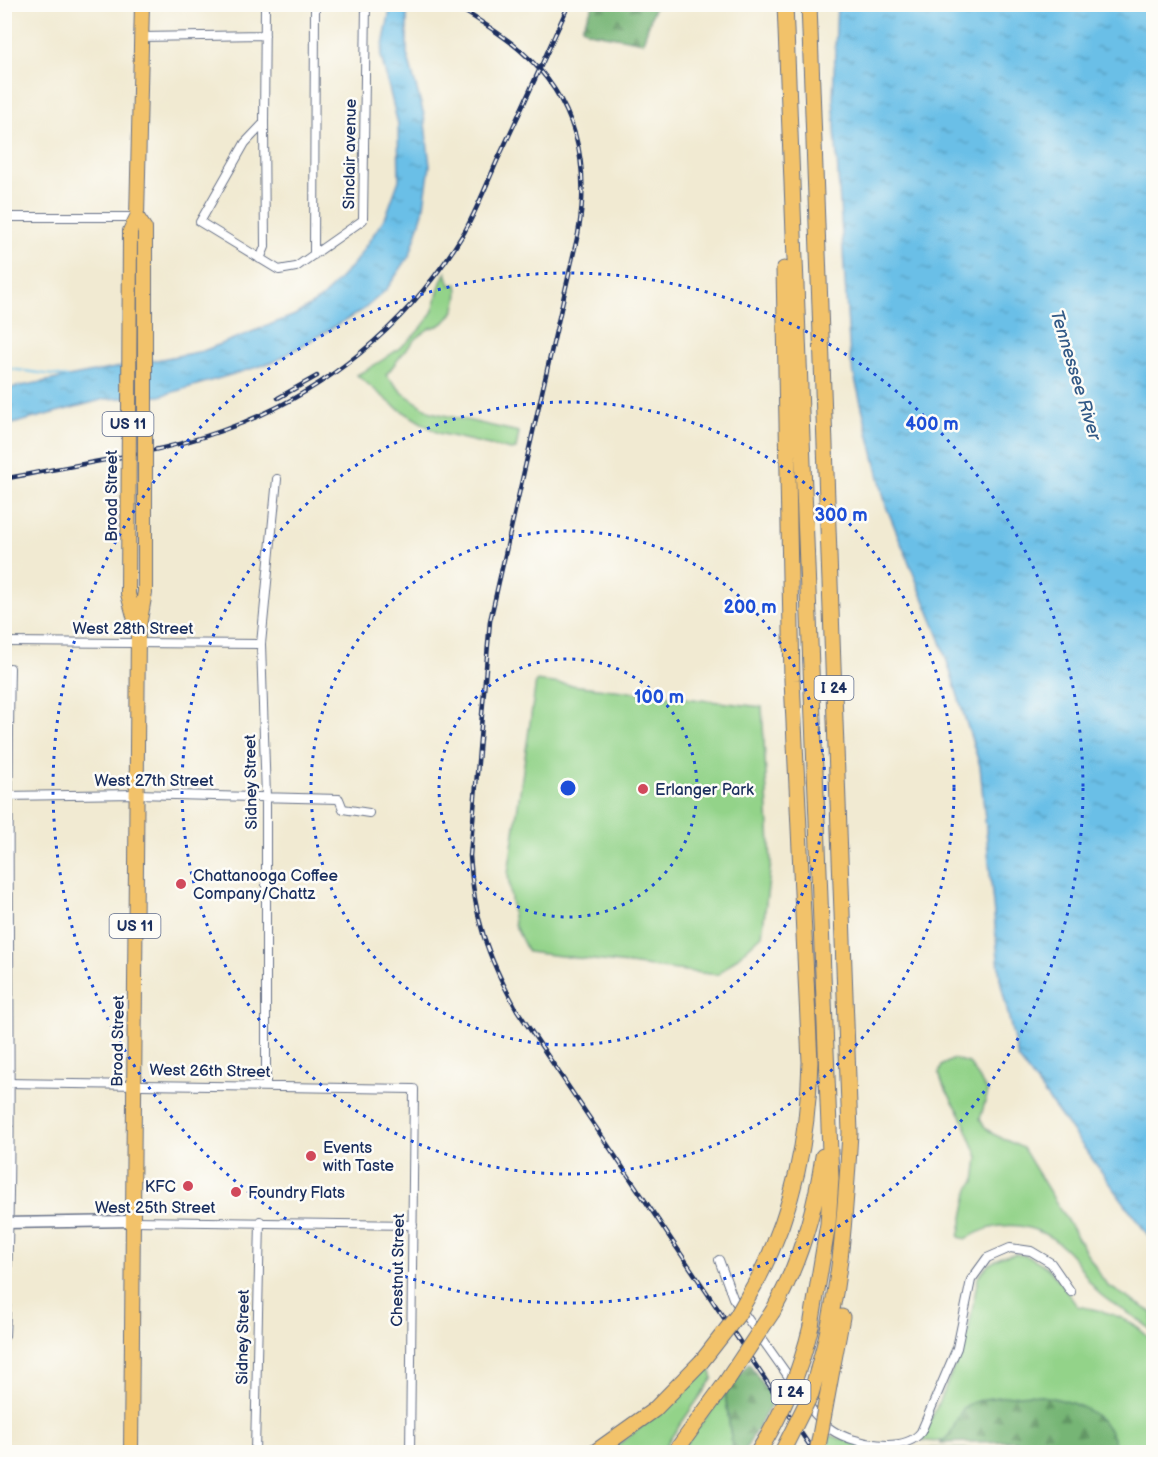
<svg xmlns="http://www.w3.org/2000/svg" width="1158" height="1457" viewBox="0 0 1158 1457" font-family="'Balsamiq Sans',sans-serif">
	<style>
		.green { fill: #93d389; stroke: #578174; stroke-width: 1.5 }
		.forest { fill: url(#forest-firs); stroke: #48726a; stroke-width: 1.5 }
		.water { fill: url(#water-ripples); stroke: #4277a2; stroke-width: 1.5 }
		.lines { fill: none; stroke-linecap: round; stroke-linejoin: round }
		.stream { stroke: #6abfe7; stroke-width: 2 }
		.minor-casing { stroke: #667087; stroke-width: 10 }
		.tertiary-casing { stroke: #667087; stroke-width: 13 }
		.primary-casing { stroke: #667087; stroke-width: 16 }
		.motorway-casing { stroke: #667087; stroke-width: 17 }
		.minor { stroke: #fff; stroke-width: 8 }
		.tertiary { stroke: #fff; stroke-width: 10 }
		.primary { stroke: #f2c26a; stroke-width: 14 }
		.motorway { stroke: #f2c26a; stroke-width: 15 }
		.rail-casing { stroke: #1b2f5e; stroke-width: 4.5 }
		.rail { stroke: #fdfcf7; stroke-width: 2; stroke-dasharray: 7; stroke-linecap: butt }
		.primary-bridge-casing { stroke: #667087; stroke-width: 16; stroke-linecap: butt }
		.motorway-bridge-casing { stroke: #667087; stroke-width: 17; stroke-linecap: butt }
		.primary-bridge { stroke: #f2c26a; stroke-width: 14 }
		.motorway-bridge { stroke: #f2c26a; stroke-width: 15 }
		.ring { fill: none; stroke: #1d4ed8; stroke-width: 3; stroke-dasharray: 3 6 }
		.poi-dot { fill: #d1495b; stroke: #fdfcf7; stroke-width: 2 }
		.labels { text-anchor: middle; stroke-width: 5; stroke-linejoin: round; paint-order: stroke }
		.shield { fill: #fdfcf7; stroke: #5f6c8c; stroke-width: 1.5 }
		.shield-label { font-size: 15px; font-weight: bold; fill: #1b2f5e }
		.street-label { font-size: 16px; fill: #1b2f5e; stroke: #fdfcf7 }
		.poi-label { font-size: 16px; fill: #1b2f5e; stroke: #fdfcf7; text-anchor: start }
		.water-label { font-size: 18px; font-style: italic; fill: #335a87; stroke: #fdfcf7 }
		.centre { fill: #1d4ed8; stroke: #fdfcf7; stroke-width: 3 }
		.ring-label { font-size: 18px; text-anchor: middle; font-weight: bold; fill: #1d4ed8; stroke: #fdfcf7; stroke-width: 5; stroke-linejoin: round; paint-order: stroke }
	</style>
	<defs>
		<pattern id="forest-firs" width="22" height="20" patternUnits="userSpaceOnUse" patternTransform="scale(1.5)"><rect width="22" height="20" fill="#76b575"/><path d="M5 1l3.5 6h-7zM16 11l3.5 6h-7z" fill="#609463"/></pattern>
		<pattern id="water-ripples" width="26" height="14" patternUnits="userSpaceOnUse" patternTransform="scale(1.5)"><rect width="26" height="14" fill="#6abfe7"/><path d="M2 4q2-2 4 0t4 0M15 11q2-2 4 0t4 0" fill="none" stroke="#569cbe"/></pattern>
	</defs>
	<rect width="100%" height="100%" fill="#fdfcf7"/>
	<filter id="ink" filterUnits="userSpaceOnUse"><feTurbulence type="fractalNoise" baseFrequency=".0167" numOctaves="2"/><feDisplacementMap in="SourceGraphic" scale="12" xChannelSelector="R" yChannelSelector="G"/><feConvolveMatrix kernelMatrix="1 2 1 2 8 2 1 2 1" color-interpolation-filters="sRGB"/></filter>
	<filter id="wash" filterUnits="userSpaceOnUse"><feTurbulence type="fractalNoise" baseFrequency=".008" numOctaves="4" result="noise"/><feDisplacementMap in="SourceGraphic" scale="24" xChannelSelector="R" yChannelSelector="G"/><feGaussianBlur stdDeviation="1.35" result="paint"/><feColorMatrix in="noise" values="0 0 0 0 0 0 0 0 0 0 0 0 0 0 0 0 0 1.4 0 .05"/><feComposite in="paint" operator="in"/></filter>
	<g filter="url(#wash)">
		<rect width="100%" height="100%" fill="#f1ead2"/>
		<!-- green -->
		<path class="green" d="M446,272L450,285L457,284C460,299 455,317 440,325C436,327 431,327 427,330C412,340 397,361 386,375L403,393L431,412L519,432L516,449L511,450L438,433L394,406L357,375C383,361 418,339 432,312C438,299 438,282 446,272Z
			M536,681L762,707L771,863L762,935L718,975L528,952L514,924L508,874Z
			M954,1059L969,1063L988,1092L980,1119L984,1126L993,1134L1023,1148L1102,1278L1108,1286L1153,1313V1332C1138,1316 1118,1309 1101,1295C1089,1285 1083,1269 1074,1258C1045,1224 1004,1215 966,1239L959,1237L969,1188L975,1182L978,1157L961,1115L943,1085L939,1073L942,1065Z
			M1015,1254C1047,1257 1059,1281 1077,1306C1107,1311 1134,1318 1153,1343V1452H1119L1106,1427L1030,1394L964,1407C953,1429 952,1448 922,1440L967,1338L978,1277L988,1265L1001,1257Z
			M708,1363L713,1378L661,1452H609L673,1402Z
			M725,1393L733,1452H679Z
			M830,1435L866,1448L991,1449L1037,1452H830L827,1448Z"/>
		<!-- forest -->
		<path class="forest" d="M594,4L655,5L643,42L588,32L582,27Z
			M749,1363L773,1401L744,1452H733L725,1393Z
			M1030,1394C1057,1398 1089,1403 1107,1427C1112,1434 1115,1444 1119,1452H1053L1044,1446L1014,1441L940,1443C954,1435 954,1421 963,1409C972,1396 1015,1396 1030,1394Z"/>
		<!-- water -->
		<path class="water" d="M391,5H413L407,14V54L424,115L430,166L423,212L410,255L386,290L363,310L274,362L160,396L105,399L5,426V389L203,351L295,315L322,298L355,262L386,216L399,180L398,124L381,56Z
			M837,5H1153V1242L1018,1058L1000,979L980,766L940,639L886,506L850,358L833,97Z"/>
		<g class="lines">
			<!-- stream -->
			<path class="stream" d="M4,368L67,377L68,379"/>
		</g>
	</g>
	<g filter="url(#ink)">
		<g class="lines">
			<defs>
				<path id="minor" d="M265,4L264,123L245,143L200,222L279,270L296,267L363,220L366,4
					M141,37L265,35
					M4,217H137
					M314,255L315,4
					M260,259L265,247L264,123
					M4,642L261,644
					M4,796L136,794L339,799L343,809L369,813
					M4,1083L414,1089L410,1452
					M266,1086V797L261,644L277,479
					M132,1221L413,1225
					M719,1260L733,1298L815,1414C820,1419 826,1426 832,1430C853,1444 904,1454 921,1432L957,1348L971,1280L987,1258L1010,1248L1031,1251L1051,1263L1071,1292
					M5,1336C15,1114 5,891 10,668
					M255,1452L260,1221"/>
				<path id="tertiary" d="M4,1223L132,1221"/>
				<path id="primary" d="M137,217L142,4
					M131,1452L138,631"/>
				<path id="motorway" d="M785,4L831,1178L828,1224L811,1326
					M809,4L850,1133C845,1214 841,1291 818,1369
					M759,1277C794,1208 808,1139 810,1062L792,680L784,269
					M773,1311C800,1262 815,1212 823,1156
					M832,1370L842,1317
					M595,1452L654,1410L702,1361
					M675,1452L724,1385"/>
			</defs>
			<!-- minor casing -->
			<use href="#minor" class="minor-casing"/>
			<!-- tertiary casing -->
			<use href="#tertiary" class="tertiary-casing"/>
			<!-- primary casing -->
			<use href="#primary" class="primary-casing"/>
			<!-- motorway casing -->
			<use href="#motorway" class="motorway-casing"/>
			<!-- minor -->
			<use href="#minor" class="minor"/>
			<!-- tertiary -->
			<use href="#tertiary" class="tertiary"/>
			<!-- primary -->
			<use href="#primary" class="primary"/>
			<!-- motorway -->
			<use href="#motorway" class="motorway"/>
			<defs>
				<path id="rail" d="M453,4C476,19 501,33 521,51C576,99 591,164 578,234L490,621L470,856C474,918 487,956 517,1010L814,1452
					M278,398L317,376
					M4,479C75,464 154,455 221,431C324,395 409,325 465,231C477,209 487,184 497,161C522,109 545,57 569,4"/>
			</defs>
			<!-- rail casing -->
			<use href="#rail" class="rail-casing"/>
			<!-- rail -->
			<use href="#rail" class="rail"/>
			<defs>
				<path id="primary-bridge" d="M137,217L130,231L128,594L138,631
					M137,217L145,229V592L139,626"/>
				<path id="motorway-bridge" d="M702,1361L737,1316L759,1277
					M724,1385L773,1311
					M758,1452C784,1412 800,1372 811,1326
					M782,1452L811,1394L818,1369
					M817,1452L832,1370"/>
			</defs>
			<!-- primary-bridge casing -->
			<use href="#primary-bridge" class="primary-bridge-casing"/>
			<!-- motorway-bridge casing -->
			<use href="#motorway-bridge" class="motorway-bridge-casing"/>
			<!-- primary-bridge -->
			<use href="#primary-bridge" class="primary-bridge"/>
			<!-- motorway-bridge -->
			<use href="#motorway-bridge" class="motorway-bridge"/>
		</g>
	</g>
	<!-- distance rings -->
	<g class="ring">
		<circle cx="568" cy="788" r="129"/>
		<circle cx="568" cy="788" r="257"/>
		<circle cx="568" cy="788" r="386"/>
		<circle cx="568" cy="788" r="515"/>
	</g>
	<!-- markers -->
	<g class="poi-dot">
		<circle cx="643" cy="789" r="6"/>
		<circle cx="181" cy="884" r="6"/>
		<circle cx="311" cy="1156" r="6"/>
		<circle cx="188" cy="1186" r="6"/>
		<circle cx="236" cy="1192" r="6"/>
	</g>
	<g class="labels">
		<!-- shield labels -->
		<g class="shield">
			<rect x="102.5" y="412" width="51" height="24" rx="4.5"/>
			<rect x="814.5" y="676" width="39" height="24" rx="4.5"/>
			<rect x="109.5" y="914" width="51" height="24" rx="4.5"/>
			<rect x="771.5" y="1380" width="39" height="24" rx="4.5"/>
		</g>
		<g class="shield-label">
			<text x="128" y="429">US 11</text>
			<text x="834" y="693">I 24</text>
			<text x="135" y="931">US 11</text>
			<text x="791" y="1397">I 24</text>
		</g>
		<!-- street labels -->
		<g class="street-label">
			<text transform="translate(349 154) rotate(-89)" y="6">Sinclair avenue</text>
			<text transform="translate(111 496) rotate(-90)" y="6">Broad Street</text>
			<text x="133" y="634">West 28th Street</text>
			<text x="154" y="786">West 27th Street</text>
			<text transform="translate(250 782) rotate(-91)" y="6">Sidney Street</text>
			<text transform="translate(117 1041) rotate(-89)" y="6">Broad Street</text>
			<text transform="translate(210 1070) rotate(1)" y="6">West 26th Street</text>
			<text x="155" y="1213">West 25th Street</text>
			<text transform="translate(397 1270) rotate(-89)" y="6">Chestnut Street</text>
			<text transform="translate(242 1337) rotate(-89)" y="6">Sidney Street</text>
		</g>
		<!-- poi labels -->
		<g class="poi-label">
			<text x="655" y="795">Erlanger Park</text>
			<text x="193" y="881">Chattanooga Coffee<tspan x="193" dy="18">Company/Chattz</tspan></text>
			<text x="323" y="1153">Events<tspan x="323" dy="18">with Taste</tspan></text>
			<text x="176" y="1192" text-anchor="end">KFC</text>
			<text x="248" y="1198">Foundry Flats</text>
		</g>
		<!-- water labels -->
		<g class="water-label">
			<text transform="translate(1076 375) rotate(73)" y="6">Tennessee River</text>
		</g>
	</g>
	<circle cx="568" cy="788" r="9" class="centre"/>
	<g class="ring-label">
		<text x="932" y="430">400 m</text>
		<text x="841" y="521">300 m</text>
		<text x="750" y="613">200 m</text>
		<text x="659" y="703">100 m</text>
	</g>
	<!-- margin -->
	<rect width="1158" height="1457" fill="none" stroke="#fdfcf7" stroke-width="24"/>
</svg>
